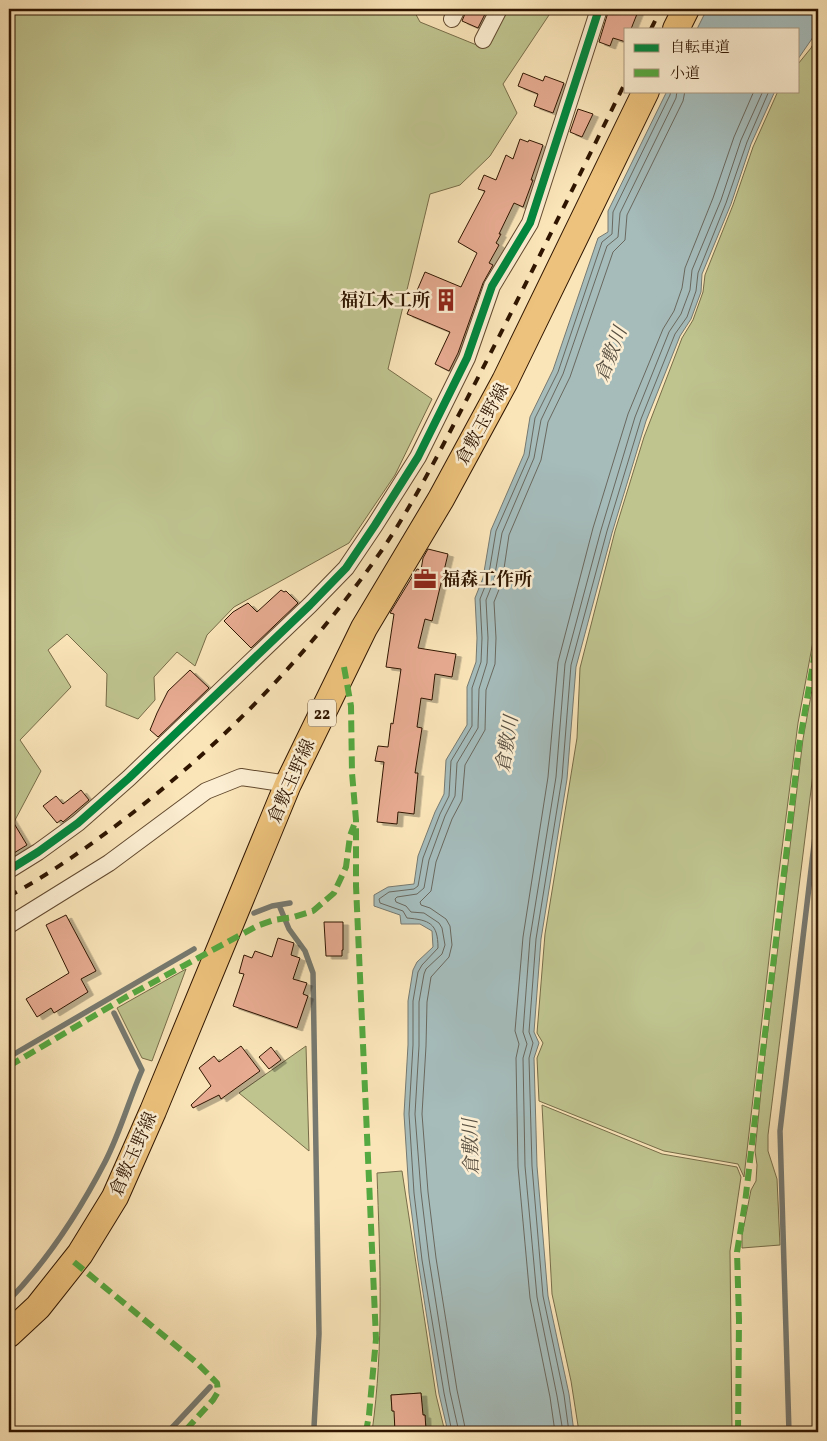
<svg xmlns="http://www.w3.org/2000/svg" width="827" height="1441" viewBox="0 0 827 1441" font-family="Vollkorn,'Noto Serif JP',serif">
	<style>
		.green { fill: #bfc48f; stroke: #776c48; fill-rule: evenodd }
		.water { fill: #a5bcbb; stroke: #767970 }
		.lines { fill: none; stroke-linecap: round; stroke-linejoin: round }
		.shore { stroke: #6a685e; stroke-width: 1 }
		.stream { stroke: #767970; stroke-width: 5.5 }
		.building { fill: #e7ab91; stroke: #2f1500; filter: url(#shadow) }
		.street-casing { stroke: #62492e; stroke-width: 18 }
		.primary-casing { stroke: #2f1500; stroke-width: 28 }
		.street { stroke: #fceed2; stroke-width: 16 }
		.primary { stroke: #edc27c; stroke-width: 26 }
		.rail { stroke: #2f1500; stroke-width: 4; stroke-dasharray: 9 9; stroke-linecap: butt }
		.quiet { stroke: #54a940; stroke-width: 6; stroke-dasharray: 12 6; stroke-linecap: butt }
		.cycleway-casing { stroke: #fceed2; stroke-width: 11 }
		.cycleway { stroke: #00873e; stroke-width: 8 }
		.labels { text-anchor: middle; stroke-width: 5; stroke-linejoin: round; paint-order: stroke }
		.shield { fill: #fceed2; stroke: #6c563f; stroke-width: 1 }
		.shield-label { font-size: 16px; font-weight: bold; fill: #2f1500 }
		.poi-label { font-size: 18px; font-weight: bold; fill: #2f1500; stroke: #fceed2; text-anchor: end }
		.street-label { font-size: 18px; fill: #2f1500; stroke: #fceed2 }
		.water-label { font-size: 19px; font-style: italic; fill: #584f41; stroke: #fceed2 }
	</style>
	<defs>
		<filter id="shadow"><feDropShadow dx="5.5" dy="3" stdDeviation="0" flood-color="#0004"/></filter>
	</defs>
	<rect width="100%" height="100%" fill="#fae5b9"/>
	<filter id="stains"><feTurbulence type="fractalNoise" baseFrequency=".004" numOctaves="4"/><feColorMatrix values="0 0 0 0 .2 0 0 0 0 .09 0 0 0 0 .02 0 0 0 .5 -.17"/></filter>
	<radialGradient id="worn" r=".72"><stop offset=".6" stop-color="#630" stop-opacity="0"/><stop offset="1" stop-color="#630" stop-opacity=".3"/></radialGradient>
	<!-- green -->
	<path class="green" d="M9,9H413L420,22L484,48L504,9H553L503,84L517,113L490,156L460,185L430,194L388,369L432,399L395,475L349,543L234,607L207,635L195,666L177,652L154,677L155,700L138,719L106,706L107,674L67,634L48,650L71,687L20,740L41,771L14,822L9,826Z
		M818,35V614L798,723L778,880L744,1177L738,1164L664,1151L539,1101L537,1058L543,1043L537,1033L545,934L577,738L580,668L615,531L644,437L682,338L693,320L703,292L705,275L733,205L753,147L778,91H798V64L811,48Z
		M818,657V734L768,1135V1151L777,1179L780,1245L742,1248V1235L751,1190L756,1181L757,1165L755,1151L763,1071L803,739Z
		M186,969L152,1061L142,1058L117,1008Z
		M306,1046L309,1151L239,1093Z
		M542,1105L662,1154L737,1167L741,1177L730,1251L732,1432H579L571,1381L552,1294Z
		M402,1171L436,1395L445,1432H401L426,1430L425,1415L395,1417V1432H372C384,1346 380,1260 377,1173ZM421,1393L422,1408L392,1411L391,1395Z"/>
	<!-- water -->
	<path class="water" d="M707,9H818V30L798,59V29H697Z
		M667,91H775L751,144L731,204L702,274L701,292L691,319L680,336L646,421L612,533L576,667L567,779L541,939L534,1032L539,1043L534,1058L537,1166L548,1296L569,1394L574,1432H448L439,1394L418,1261L409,1193L404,1114L408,1045V1001L413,970L417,962L433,947L432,931L420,924H401L400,915L374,906V895L388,887L414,884L418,856L435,812L444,794L446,760L467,725V687L476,662L477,638L475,598L483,578L491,530L524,454L530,417L553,370L598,238L608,232V211Z"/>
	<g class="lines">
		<!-- shore -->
		<path class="shore" d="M452,1432L444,1393L422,1260L414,1193L409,1114L413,1045V1001L418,972L422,965L438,948C438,923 429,920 407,918L403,911L380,903L379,899L389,892L414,889L418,886L423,858L440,814L449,796L451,761L472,726V688L481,662L482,638L480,599L488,579L496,531L529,456L535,418L558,372L602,242L612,234L613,212L670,95L671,91
			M459,1432L450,1392L429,1259L421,1192L415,1114L419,1046V1002L424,974L426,969L442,954L445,945L442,928L439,923L424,913L411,912L406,906L396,902L395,899L397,897L417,894L424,888L429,860L445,816L455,796L457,763L478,728L479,689L487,663L488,638L486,600L494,580L502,533L534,458L541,420L563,374L607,246L618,237L620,213L676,98L677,91
			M466,1432L457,1390L436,1258L428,1192L422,1114L426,1046L427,1002L431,977L449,957L452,945L450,926L446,919L430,908L421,905L420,902L431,891L436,862L452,819L462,800L465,765L485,730L486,690L495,664L496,638L494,602L502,582L509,535L541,460L548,422L570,377L613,252L625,240L627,215L683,101L685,91
			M555,1432L550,1397L530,1298L518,1167L516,1058L519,1044L515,1031L523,937L548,777L558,662L593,528L628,414L663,329L674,311L682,288L685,268L713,198L734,137L754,91
			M563,1432L557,1396L537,1297L525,1166L523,1058L527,1044L523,1032L530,938L556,777L565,664L601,530L635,417L669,332L681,314L690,290L692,270L721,200L741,140L763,91
			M569,1432L564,1395L543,1296L532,1166L529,1058L533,1043L529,1032L536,939L562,778L571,665L607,531L641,419L675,334L687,317L696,291L698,273L726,203L747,142L769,91"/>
		<!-- stream -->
		<path class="stream" d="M279,905L289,929L305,951L313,973L319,1334L314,1427L313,1432
			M254,913L272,906L290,903
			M9,1057L194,949
			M9,1300C48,1260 79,1212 105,1162C120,1133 129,1100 142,1070L114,1013
			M168,1432L210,1387
			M789,1432L780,1131L818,811"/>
	</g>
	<!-- building -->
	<path class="building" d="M467,9H479L486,12L478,28L462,21Z
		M609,9H639L631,29H626V42L613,38L610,46L599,42Z
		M523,73L543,81L545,76L564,83L553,113L534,106L538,94L518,86Z
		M578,109L593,114L582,137L570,132Z
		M520,139L528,142L529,140L543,145L531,180H533L523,207L514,203L499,234H501L496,243L499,245L489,263L493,265L483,283L458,353L449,371L435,364L450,332L407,314L425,272L461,287L477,253L458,242L485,191L478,189L484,175L496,180L506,155L513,159Z
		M428,549L448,554L432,621L425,619L418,648L456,654L452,677L435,674L432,700L421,698L417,727L422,728L415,773H418L414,814L398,812L397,824L377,822L384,762L375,761L378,746L388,747L391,723L393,724L401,669L386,667L394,614L390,613L417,569L421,570L423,558Z
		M281,590L284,592L286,591L298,603L251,648L224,621L233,612L248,603L257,612Z
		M190,670L209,688L158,737L150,730L157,713L168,691Z
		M81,790L89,800L63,822L61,820L57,823L43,806L56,796L63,804Z
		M9,815L27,845L9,856Z
		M66,915L96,971L81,979L88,992L54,1013L51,1008L37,1017L26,999L69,973L46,925Z
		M324,922H343V950H342V956H326Z
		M278,938L294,943L291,955L300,958L293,979L307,983L303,994L308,996L297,1028L233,1006L244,974L239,973L244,955L252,958L255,951L272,957Z
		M241,1046L260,1071L221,1099L219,1095L193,1108L191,1105L211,1086L199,1068L214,1056L219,1062Z
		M271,1047L281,1060L269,1069L259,1057Z
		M421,1393L423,1415H425L426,1430L395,1432L394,1411H392L391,1395Z"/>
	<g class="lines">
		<defs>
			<path id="street" d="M452,19L457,9
				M483,40L499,9
				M9,870L38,852L78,823L129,778L310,605L346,568L375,525L418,457L467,358L492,286L530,223L599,9
				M9,925L109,863L206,791L241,777L288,784"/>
			<path id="primary" d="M676,29L686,9
				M9,1334L38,1307L80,1254L115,1197L153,1111L288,784L364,628L441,499L505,381L646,91"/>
		</defs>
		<!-- street casing -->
		<use href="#street" class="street-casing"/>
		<!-- primary casing -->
		<use href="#primary" class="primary-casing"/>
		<!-- street -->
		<use href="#street" class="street"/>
		<!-- primary -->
		<use href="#primary" class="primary"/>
		<!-- rail -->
		<path class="rail" d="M651,29L661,9
			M9,896C50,874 89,846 126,818C225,742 311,652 382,550C415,501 442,447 469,395C523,291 574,186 626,81"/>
		<!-- quiet -->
		<path class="quiet" d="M344,667L351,706L352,773L356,820V886L376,1339L369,1415L366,1432
			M9,1066L126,997L257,926L274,920L294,917L313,911L334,893L346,867L350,836L354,825
			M74,1262L197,1363L217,1383L218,1392L213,1400L184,1432
			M738,1432L739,1320L737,1252L745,1203L799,746L818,634"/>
		<defs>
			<path id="cycleway" d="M9,870L38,852L78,823L129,778L310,605L346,568L375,525L418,457L467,358L492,286L530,223L599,9"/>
		</defs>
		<!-- cycleway casing -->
		<use href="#cycleway" class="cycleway-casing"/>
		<!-- cycleway -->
		<use href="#cycleway" class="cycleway"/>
	</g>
	<!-- icons -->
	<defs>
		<symbol id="building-bare" viewBox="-9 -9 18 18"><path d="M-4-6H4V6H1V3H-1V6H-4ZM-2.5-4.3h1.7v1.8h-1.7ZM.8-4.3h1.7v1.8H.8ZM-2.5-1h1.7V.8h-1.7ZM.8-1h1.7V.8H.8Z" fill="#8f2418" stroke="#fceed2" stroke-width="2.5" paint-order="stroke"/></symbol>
		<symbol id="office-bare" viewBox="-9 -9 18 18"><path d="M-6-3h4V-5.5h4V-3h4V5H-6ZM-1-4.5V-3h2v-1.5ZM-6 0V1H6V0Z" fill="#8f2418" stroke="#fceed2" stroke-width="2.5" paint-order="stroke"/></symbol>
	</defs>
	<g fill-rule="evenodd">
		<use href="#building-bare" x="430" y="284" width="32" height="32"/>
		<use href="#office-bare" x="409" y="563" width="32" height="32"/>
	</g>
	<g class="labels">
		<!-- shield labels -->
		<rect class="shield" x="308" y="699.5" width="28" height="27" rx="4"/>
		<g class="shield-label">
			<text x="322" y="719">22</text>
		</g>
		<!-- poi labels -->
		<g class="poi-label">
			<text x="430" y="306">福江木工所</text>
			<text x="442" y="585" text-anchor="start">福森工作所</text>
		</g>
		<!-- street labels -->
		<g class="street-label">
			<text transform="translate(482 424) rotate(-61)" y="6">倉敷玉野線</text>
			<text transform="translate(291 781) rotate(-66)" y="6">倉敷玉野線</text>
			<text transform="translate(133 1154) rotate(-66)" y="6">倉敷玉野線</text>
		</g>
		<!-- water labels -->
		<g class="water-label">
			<text transform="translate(610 354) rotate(-69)" y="7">倉敷川</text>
			<text transform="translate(506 744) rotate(-81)" y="7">倉敷川</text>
			<text transform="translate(470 1147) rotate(-92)" y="7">倉敷川</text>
		</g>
	</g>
	<!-- margin -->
	<rect width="827" height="1441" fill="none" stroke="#fae5b9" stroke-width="30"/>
	<rect x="10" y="10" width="807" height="1421" fill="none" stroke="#2f1500" stroke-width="2.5"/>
	<rect x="15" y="15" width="797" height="1411" fill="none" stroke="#2f1500"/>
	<!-- legend -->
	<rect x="624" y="28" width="175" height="65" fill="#fceed2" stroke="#aa977e"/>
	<rect x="634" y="44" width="25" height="8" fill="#00873e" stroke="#aa977e"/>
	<text x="670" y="52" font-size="15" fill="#2f1500">自転車道</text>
	<rect x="634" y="69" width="25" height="8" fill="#54a940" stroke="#aa977e"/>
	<text x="670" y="78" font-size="15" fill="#2f1500">小道</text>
	<rect width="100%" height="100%" filter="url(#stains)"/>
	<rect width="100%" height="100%" fill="url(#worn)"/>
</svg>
